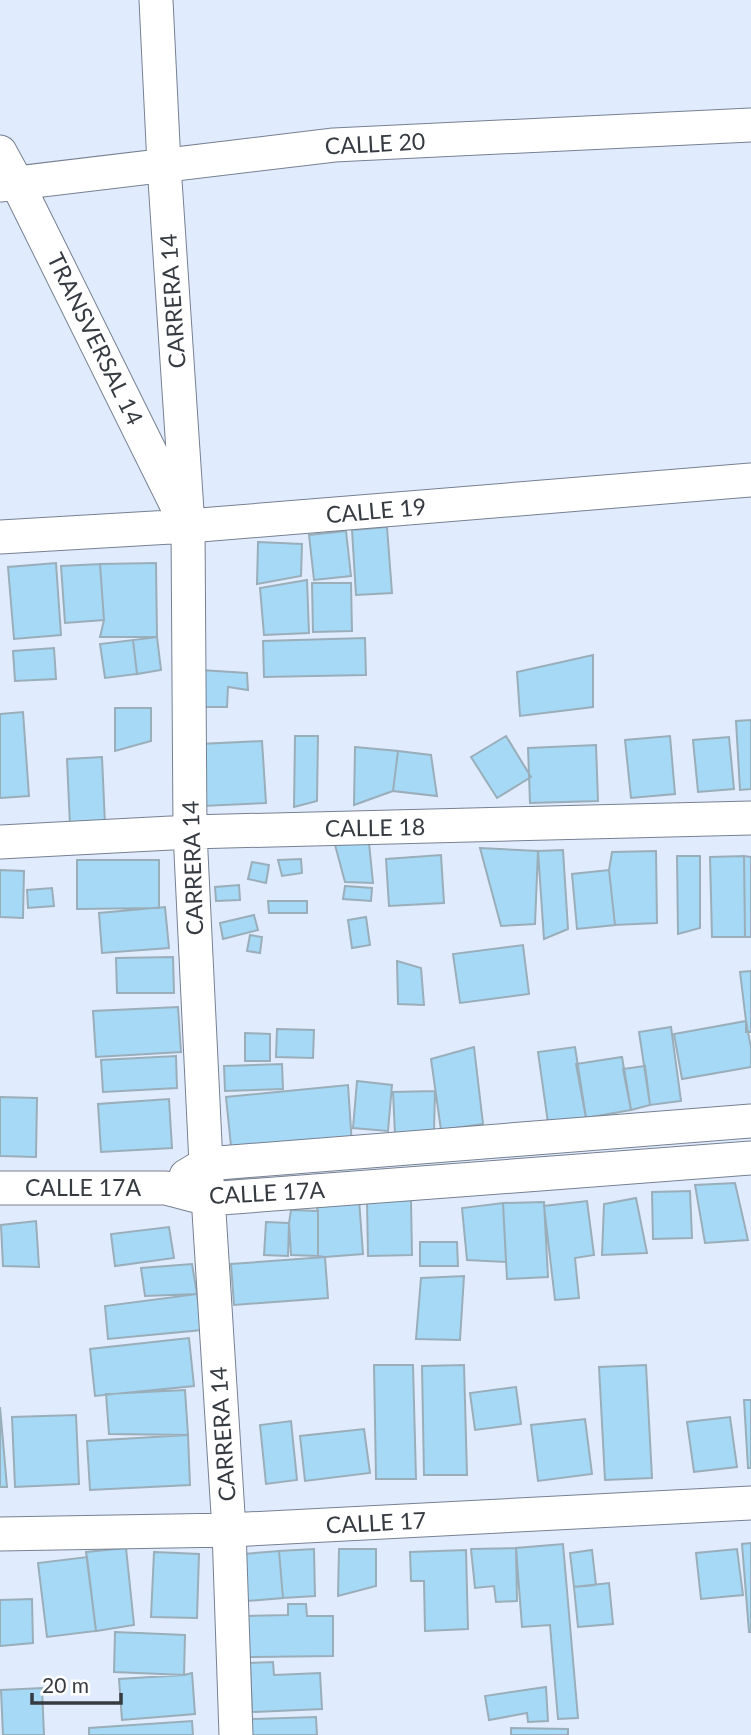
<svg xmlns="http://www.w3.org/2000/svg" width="751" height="1735" viewBox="0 0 751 1735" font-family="Lato,sans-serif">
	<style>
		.building { fill: #a6d9f6; stroke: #9aaeba; stroke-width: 2 }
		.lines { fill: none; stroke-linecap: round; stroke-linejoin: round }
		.minor-casing { stroke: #768091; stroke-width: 35 }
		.minor { stroke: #fff; stroke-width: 33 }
		.labels { text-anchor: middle; stroke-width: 5; stroke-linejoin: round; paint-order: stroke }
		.street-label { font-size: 23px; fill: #363b42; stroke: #fff }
	</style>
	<rect width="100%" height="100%" fill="#e0ecfe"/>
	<!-- building -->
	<path class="building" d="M387,527L392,593L356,595L352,530Z
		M346,531L351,576L314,580L309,535Z
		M258,542L302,544L301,576L257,584Z
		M56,563L61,635L14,639L8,567Z
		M156,563L157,637H100L104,620L100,564Z
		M100,564L104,620L65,623L61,566Z
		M307,580L309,633L264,635L260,588Z
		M312,583H351L352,631L313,632Z
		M157,637L161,670L137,674L133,640Z
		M365,638L366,675L264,677L263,641Z
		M133,640L137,674L105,678L100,644Z
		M54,648L56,679L15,681L13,651Z
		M593,655V707L520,716L517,672Z
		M200,670L247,673L248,690L228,687L227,707H204Z
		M115,708H151V741L115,751Z
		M23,712L29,796L0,798V714Z
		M751,720V789L740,790L736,721Z
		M295,736H318L317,801L294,807Z
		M506,736L531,777L497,798L471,757Z
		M670,736L675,794L631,798L625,740Z
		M729,737L734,789L698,792L693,740Z
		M262,741L266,803L203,806L200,744Z
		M596,745L598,801L530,803L528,748Z
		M355,747L398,751L393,791L354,805Z
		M398,751L431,755L437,796L393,791Z
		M102,757L105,824L70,826L67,759Z
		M369,843L373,883L345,882L335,845Z
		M480,848L538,851L535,924L501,926Z
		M563,850L568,929L544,939L538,851Z
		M656,851L657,923L615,925L609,870L612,852Z
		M441,855L444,903L389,906L386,859Z
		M677,856H700V928L678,934Z
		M744,856L751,857V937H745Z
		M744,856L745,937H712L710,857Z
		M301,859L302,873L282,876L278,860Z
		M77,860H159V908L77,909Z
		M252,862L269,865L266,883L248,879Z
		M0,870L24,871L23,918L0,917Z
		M609,870L615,925L577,929L572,874Z
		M239,885L240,900L216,901L215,887Z
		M345,886L372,888L371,901L343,899Z
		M52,888L54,906L28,908L27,890Z
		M268,901H307V913H269Z
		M165,907L169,948L102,953L99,913Z
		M254,915L258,930L223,939L220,923Z
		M366,917L370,945L352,948L348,920Z
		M250,935L262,937L260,953L247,951Z
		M523,945L529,994L460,1003L453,954Z
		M173,957L174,993H117L116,958Z
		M397,961L421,968L424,1005L398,1004Z
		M751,971V1032H746V1021L740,972Z
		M178,1007L181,1052L96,1057L93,1011Z
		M746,1021L751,1048V1067L682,1079L674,1034Z
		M671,1027L681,1101L650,1105L639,1032Z
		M277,1029L314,1030L313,1058L276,1057Z
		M245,1033L270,1034V1061H245Z
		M474,1047L483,1124L441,1130L431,1059Z
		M575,1047L586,1118L548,1123L538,1052Z
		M176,1056L177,1088L103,1092L101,1060Z
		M622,1057L631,1110L586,1118L576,1064Z
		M282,1064L283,1089L225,1091L224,1066Z
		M645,1066L650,1105L631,1110L623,1069Z
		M357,1081L392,1085L388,1131L353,1128Z
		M348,1085L352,1145L232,1156L226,1097Z
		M435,1091L434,1132L395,1134L393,1092Z
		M0,1097L37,1098L36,1157L0,1156Z
		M169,1099L172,1148L101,1152L98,1104Z
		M735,1183L748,1240L705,1243L695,1185Z
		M690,1191L692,1238L653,1239L652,1192Z
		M636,1198L647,1253L602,1255L604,1204Z
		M359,1199L363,1254L325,1257L318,1256V1211L315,1202Z
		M411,1200L412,1255L368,1256L367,1201Z
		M587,1201L594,1255L575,1258L579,1298L555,1300L544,1206Z
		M544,1202L548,1277L507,1279L503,1203Z
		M503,1203L506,1262L467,1260L462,1208Z
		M291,1210L318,1211V1256L291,1255L289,1223Z
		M36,1221L39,1267L3,1266L1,1225Z
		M266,1222L289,1223L288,1256L264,1255Z
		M169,1227L174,1258L115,1266L111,1234Z
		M420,1242H457L458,1266H420Z
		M325,1257L328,1298L234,1305L231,1264Z
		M192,1264L197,1294L145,1296L141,1268Z
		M464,1276L460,1340L416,1339L421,1278Z
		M197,1294L202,1330L108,1339L105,1306Z
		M189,1338L194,1386L95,1396L90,1349Z
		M374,1365H413L416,1479H376Z
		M464,1365L467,1475H424L422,1366Z
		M646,1365L652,1478L605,1480L599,1367Z
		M516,1387L521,1424L475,1430L470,1393Z
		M185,1390L188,1435L109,1434L106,1394Z
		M744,1400H751V1468H748Z
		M0,1407L7,1487H0Z
		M76,1415L79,1484L15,1487L12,1417Z
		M730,1417L737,1467L694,1472L687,1422Z
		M585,1419L592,1474L538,1481L531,1425Z
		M291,1421L297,1480L266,1484L260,1425Z
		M364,1429L370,1473L305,1481L300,1436Z
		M188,1435L190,1485L90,1490L87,1441Z
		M751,1543V1632H749L742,1544Z
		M563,1544L578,1718L558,1719L550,1625L522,1627L516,1548Z
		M126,1548L134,1625L96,1631L86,1552Z
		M516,1548L517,1601L496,1602L494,1586L475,1588L471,1549Z
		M314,1549L315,1596L283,1598L279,1551Z
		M339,1549H376V1586L338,1596Z
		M737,1549L743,1595L701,1599L696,1553Z
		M466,1550L468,1629L425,1631L424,1581H411L410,1552Z
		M592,1550L596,1585L574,1587L570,1553Z
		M279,1551L283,1598L247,1601L243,1554Z
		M154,1552L199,1554L197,1618L151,1617Z
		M87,1557L96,1631L47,1637L38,1563Z
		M609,1583L613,1624L578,1627L574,1587Z
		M32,1599L33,1643L0,1646V1600Z
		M288,1604H306L307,1616H333V1656L247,1657L246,1616L288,1615Z
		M115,1632L185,1635L184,1675L114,1672Z
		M273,1662L274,1675L320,1673L322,1709L252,1712L250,1663Z
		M192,1673L195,1714L122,1720L119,1679L184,1675Z
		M546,1687L548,1721L528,1722L527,1713L489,1720L485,1696Z
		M42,1688L44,1735H3L1,1690Z
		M316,1717L317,1735H251V1719Z
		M192,1721L193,1735H89V1728Z
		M511,1728L568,1729V1735H511Z"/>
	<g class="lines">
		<defs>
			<path id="minor" d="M156,0L164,165L188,526L190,832L206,1164L229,1530L236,1735
				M0,152L17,183L180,512
				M0,185L334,145L751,125
				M0,537L188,526L751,480
				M0,842L190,832L751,818
				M186,1176L206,1164L751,1121
				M0,1188H166L208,1199L751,1158
				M0,1534L229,1530L751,1503"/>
		</defs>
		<!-- minor casing -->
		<use href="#minor" class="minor-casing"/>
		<!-- minor -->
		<use href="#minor" class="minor"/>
	</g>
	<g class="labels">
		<!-- street labels -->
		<g class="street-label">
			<text transform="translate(375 144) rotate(-3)" y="8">CALLE 20</text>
			<text transform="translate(173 301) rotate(-94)" y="8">CARRERA 14</text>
			<text transform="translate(95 339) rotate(64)" y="8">TRANSVERSAL 14</text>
			<text transform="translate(376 511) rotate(-5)" y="8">CALLE 19</text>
			<text transform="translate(375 828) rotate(-1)" y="8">CALLE 18</text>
			<text transform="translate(193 868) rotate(-92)" y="8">CARRERA 14</text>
			<text x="83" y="1196">CALLE 17A</text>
			<text transform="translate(267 1193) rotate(-3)" y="8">CALLE 17A</text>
			<text transform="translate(223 1434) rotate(-94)" y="8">CARRERA 14</text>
			<text transform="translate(376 1523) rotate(-3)" y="8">CALLE 17</text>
		</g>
	</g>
	<!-- scale -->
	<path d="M32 1693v10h89v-10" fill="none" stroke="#363b42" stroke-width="3.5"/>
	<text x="42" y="1693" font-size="21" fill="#363b42" stroke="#ffffff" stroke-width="5" paint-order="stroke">20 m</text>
</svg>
